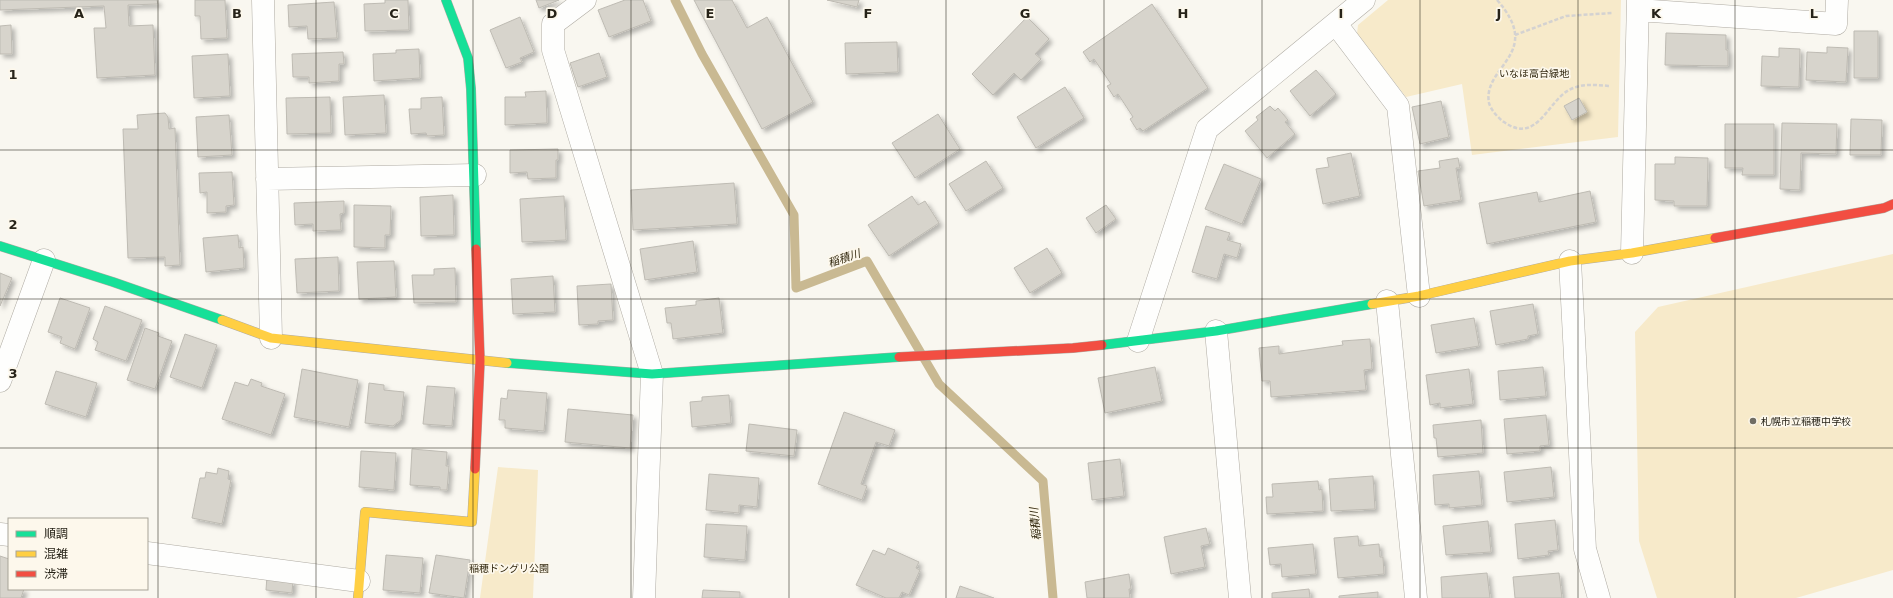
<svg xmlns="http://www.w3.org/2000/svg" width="1893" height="598" viewBox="0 0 1893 598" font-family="'DejaVu Sans','Noto Sans JP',sans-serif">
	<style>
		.green { fill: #f7eaca }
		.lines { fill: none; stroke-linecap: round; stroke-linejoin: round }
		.stream { stroke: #c9b992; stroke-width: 9 }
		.building { fill: #d7d4cc; stroke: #bebbb3; filter: url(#shadow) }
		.street-casing { stroke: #afaba3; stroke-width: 23 }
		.fast-casing { stroke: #afaba3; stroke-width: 10 }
		.slow-casing { stroke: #afaba3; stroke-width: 10 }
		.jam-casing { stroke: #afaba3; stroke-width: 10 }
		.path { stroke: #d4d2d1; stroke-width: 2.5; stroke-dasharray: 4 2; stroke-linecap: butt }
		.street { stroke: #fefefd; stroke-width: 22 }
		.fast { stroke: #16e098; stroke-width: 9 }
		.slow { stroke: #ffcf43; stroke-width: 9 }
		.jam { stroke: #f24e42; stroke-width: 9 }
		.grid { fill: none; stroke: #272318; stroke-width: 1; stroke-opacity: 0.55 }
		.poi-dot { fill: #706d64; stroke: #fdf8ec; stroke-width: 1.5 }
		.labels { text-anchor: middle; stroke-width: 3.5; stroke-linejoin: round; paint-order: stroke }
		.park-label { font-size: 10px; fill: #332910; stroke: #fdf8ec }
		.poi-label { font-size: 10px; fill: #272318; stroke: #fdf8ec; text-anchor: start }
		.water-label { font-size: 11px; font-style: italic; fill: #33290f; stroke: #fdf8ec }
		.grid-label { font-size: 13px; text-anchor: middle; font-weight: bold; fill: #272318; stroke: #fdf8ec; stroke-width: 3.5; stroke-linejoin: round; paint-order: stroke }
	</style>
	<defs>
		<filter id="shadow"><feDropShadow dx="3.5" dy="3.5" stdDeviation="2" flood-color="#0004"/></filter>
	</defs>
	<rect width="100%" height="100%" fill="#f9f7f0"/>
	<!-- green -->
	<path class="green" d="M1388,0H1621L1618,137L1472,155L1462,84L1406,97L1357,34L1358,25Z
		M1893,254V570L1796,598H1657L1639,541L1635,332L1658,307Z
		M498,467L538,470L533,598H480Z"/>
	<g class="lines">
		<!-- stream -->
		<path class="stream" d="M675,0L702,54L794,215L796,288L867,261L939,384L1043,481L1053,598"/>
	</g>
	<!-- building -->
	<path class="building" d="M0,0H157L158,4L128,5L129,26L153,25L155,75L97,78L94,28H106L104,6L0,10Z
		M195,0H225L227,38L201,39L200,16H195Z
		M385,0H408L409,30L365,31L364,4L385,3Z
		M536,0H559L539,8Z
		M625,0H643L651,21L609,37L598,10Z
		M694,0H732L747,28L767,17L813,102L762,129Z
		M827,0H859L857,7Z
		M334,2L337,38L308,39L307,26L289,27L288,5Z
		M1152,4L1208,88L1143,131L1140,128L1137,130L1130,119L1133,117L1118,94L1114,97L1107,86L1111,84L1094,59L1090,62L1083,52Z
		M520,17L534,52L520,58L522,62L506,68L490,30Z
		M1027,17L1049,39L1035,54L1041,59L1021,80L1014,73L993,95L972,74Z
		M11,25L12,54H0V26Z
		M1854,31H1878V78H1854Z
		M1666,33L1726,35V50H1728V66L1665,65Z
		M897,42L898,72L846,74L845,43Z
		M1827,47L1848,48L1846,82L1806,80L1807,52L1827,53Z
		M1779,48L1800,49L1799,87L1761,86L1762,56L1779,57Z
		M419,49L420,78L374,81L373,54L396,53V50Z
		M343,52L344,64H339V81L309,83V77H293L292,54Z
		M599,53L607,77L578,87L570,63Z
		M228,54L230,96L194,98L192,56Z
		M1316,70L1336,94L1310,116L1290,91Z
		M1065,87L1084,118L1036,148L1017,117Z
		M546,91L547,123L505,125V97H526L525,92Z
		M384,95L386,133L345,135L343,97Z
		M330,97L331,133L287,134L286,98Z
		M442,97L444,135L427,136L426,133L411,134L409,109H421V98Z
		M1579,98L1587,112L1572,120L1564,106Z
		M1441,101L1449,137L1420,144L1412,107Z
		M1270,106L1275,111L1278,108L1288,120L1285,122L1295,134L1267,158L1245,131L1258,120L1256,117Z
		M165,113L168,117L169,129L175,128L180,265L165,266V257L128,258L123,129H138L137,115Z
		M938,114L960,149L915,178L892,143Z
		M229,115L232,155L198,157L196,117Z
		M1851,119L1882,120L1881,155H1850Z
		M1782,123L1837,124L1836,154L1801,153L1800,190L1780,189Z
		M1725,124H1774V175H1742L1743,168H1725Z
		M558,149V160H556V178L528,179L527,172L510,173V150Z
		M1351,153L1360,196L1323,204L1316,169L1329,167L1327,158Z
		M1675,157L1708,158L1707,206H1674V201L1655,200V164H1675Z
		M1458,158L1460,168H1456L1461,200L1424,206L1418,171L1440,168L1439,161Z
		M986,161L1003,188L966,211L949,184Z
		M1224,164L1261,179L1242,224L1205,209Z
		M232,172L234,205L226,206V212L207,213V192L200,193L199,173Z
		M734,183L737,224L633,230L631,190Z
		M1590,191L1596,222L1487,244L1479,203L1537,192L1539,202Z
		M453,195L454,235L421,236L420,197Z
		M564,196L566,240L522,242L520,199Z
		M912,196L918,205L925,201L939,223L889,256L868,225Z
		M344,201V213L340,214L341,230L313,231V224L295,225L294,203Z
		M354,205L391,206L390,235H385V248L354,247Z
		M1106,205L1116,219L1096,233L1086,218Z
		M1206,226L1230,233L1227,240L1241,244L1237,258L1224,254L1217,279L1192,272Z
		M238,235L239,248L243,247L244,268L206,272L203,238Z
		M693,241L697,272L645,280L640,249Z
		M1047,248L1062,273L1030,293L1014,268Z
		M338,257L339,291L297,293L295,259Z
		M394,261L396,297L359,299L357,262Z
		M455,268L456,302L414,303L412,275H434V269Z
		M0,273L12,278L0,306Z
		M553,276L555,312L513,314L511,279Z
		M611,284L613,320L598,321V324L579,325L577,286Z
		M60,298L90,308L75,349L60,343L62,337L48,332Z
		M719,298L723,333L673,339L671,323H667L665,308L696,305V301Z
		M1533,304L1538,334L1528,336V339L1496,345L1490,311Z
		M105,306L142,320L126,361L95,350L98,342L93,339Z
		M1474,318L1479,346L1436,353L1431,325Z
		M145,328L159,333L158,336L172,341L155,389L127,380Z
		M185,334L217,345L202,388L170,377Z
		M1370,339L1372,369L1364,370L1366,390L1271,397L1270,381H1262L1259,348L1279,346V354L1343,345L1342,341Z
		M1155,367L1162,401L1105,413L1098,378Z
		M1543,367L1546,396L1500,400L1498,371Z
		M302,369L358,380L349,427L294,417Z
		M1469,369L1473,404L1440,408V403L1430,405L1426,375Z
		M56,371L97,383L86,417L45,404Z
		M251,379L262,383L261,386L285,394L271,435L222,419L235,382L248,386Z
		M369,383L384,385V390L404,392L401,420L393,426L365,423Z
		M427,386L455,388L452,426L423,424Z
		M508,390L547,393L544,431L505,428V420H499L501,398L507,399Z
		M729,395L731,423L692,427L690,402L702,401V397Z
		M568,409L633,415L630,448L565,442Z
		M844,412L895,430L889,446L876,442L861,484L867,486L862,500L818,484Z
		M1546,415L1549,445L1540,446V451L1507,454L1504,419Z
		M1481,420L1483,453L1438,457L1436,438H1434L1433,425Z
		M749,424L797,430L794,456L746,451Z
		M412,449L447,452L446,466H449L447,490H440V487L410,485Z
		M361,451L396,453L394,490L359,487Z
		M1120,459L1124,496L1092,500L1088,463Z
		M1551,467L1554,497L1507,502L1504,472Z
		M218,468L229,471L228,479L231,480L222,524L192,518L200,478H205L206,472L217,474Z
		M1479,471L1482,505L1449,508V504L1435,505L1433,475Z
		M709,474L759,478L757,507L739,505V513L706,510Z
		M1373,476L1375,509L1331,511L1329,479Z
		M1318,481L1319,490L1322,489L1323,511L1267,514L1266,497H1273L1272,484Z
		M1555,520L1558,550L1548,551L1549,555L1518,559L1515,524Z
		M1488,521L1491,552L1446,555L1443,526Z
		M706,524L747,526L745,560L704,557Z
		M1206,528L1210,544L1201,546L1205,567L1171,574L1164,537Z
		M1358,536L1359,546L1379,544L1380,557H1383L1384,574L1338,578L1334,538Z
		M1313,544L1316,574L1282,577L1281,564L1270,565L1268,548Z
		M888,548L919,562L916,568L920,570L909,595L902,592L899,598H886L856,585L873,550L885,555Z
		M386,555L423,558L420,593L383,590Z
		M436,555L470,560L464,598L429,593Z
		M0,556L9,559V589H24L21,598H0Z
		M1487,573L1490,598H1442L1441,577Z
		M1559,573L1562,598H1515L1513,577Z
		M1129,574L1131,589H1129L1130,598H1087L1085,582Z
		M267,576L293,580L292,593L266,590Z
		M960,586L994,598H956Z
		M1309,589L1310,598H1272V593Z
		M703,590L740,592V598H702Z
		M1378,592V598H1339V596Z"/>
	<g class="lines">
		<defs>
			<path id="street" d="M263,0L271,338
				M585,0L553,24V50L652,374L644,598
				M1638,10L1836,24L1837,0
				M1336,24L1398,106L1419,296
				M267,179L475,175
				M1632,253L1638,0
				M1570,261L1585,549L1599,598
				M1387,301L1416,598
				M1216,331L1240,598
				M1138,341L1207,129L1364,0
				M0,381L44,260
				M0,534L9,535
				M147,553L359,581"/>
			<path id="fast" d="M446,0L468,58L471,89L476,249
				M0,246L113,282L222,320
				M1102,345L1216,331L1372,304
				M507,363L652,374L899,357"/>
			<path id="slow" d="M1372,304L1419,296L1570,261L1632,253L1715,238
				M222,320L271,338L507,363
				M358,598L365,512L472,522L475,469"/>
			<path id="jam" d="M1715,238L1884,208L1893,204
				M899,357L1073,348L1102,345
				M475,469L480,361L476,249"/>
		</defs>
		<!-- street casing -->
		<use href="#street" class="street-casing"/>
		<!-- fast casing -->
		<use href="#fast" class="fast-casing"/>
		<!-- slow casing -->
		<use href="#slow" class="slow-casing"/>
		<!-- jam casing -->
		<use href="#jam" class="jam-casing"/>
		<!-- path -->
		<path class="path" d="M1497,0C1545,54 1482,66 1489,103C1491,110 1498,118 1504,122C1537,145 1547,102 1569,90C1582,83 1596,85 1610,86
			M1515,35L1566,16L1612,13"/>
		<!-- street -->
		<use href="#street" class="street"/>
		<!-- fast -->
		<use href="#fast" class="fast"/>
		<!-- slow -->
		<use href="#slow" class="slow"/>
		<!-- jam -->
		<use href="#jam" class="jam"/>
	</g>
	<!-- grid -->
	<path class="grid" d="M158,0V598M316,0V598M473,0V598M631,0V598M789,0V598M946,0V598M1104,0V598M1262,0V598M1420,0V598M1578,0V598M1735,0V598M0,150H1893M0,299H1893M0,448H1893"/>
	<!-- markers -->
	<circle class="poi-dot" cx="1753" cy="421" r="4"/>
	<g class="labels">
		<!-- park labels -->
		<g class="park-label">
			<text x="1534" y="77">いなほ高台緑地</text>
			<text x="509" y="572">稲穂ドングリ公園</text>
		</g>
		<!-- poi labels -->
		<g class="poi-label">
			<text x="1761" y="425">札幌市立稲穂中学校</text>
		</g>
		<!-- water labels -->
		<g class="water-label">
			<text transform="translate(844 258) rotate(-18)" y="4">稲積川</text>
			<text transform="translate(1035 524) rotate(-95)" y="4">稲積川</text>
		</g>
	</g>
	<g class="grid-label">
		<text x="79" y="18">A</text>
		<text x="237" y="18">B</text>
		<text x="394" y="18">C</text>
		<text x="552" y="18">D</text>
		<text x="710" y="18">E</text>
		<text x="868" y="18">F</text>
		<text x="1025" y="18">G</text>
		<text x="1183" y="18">H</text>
		<text x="1341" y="18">I</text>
		<text x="1499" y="18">J</text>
		<text x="1656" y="18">K</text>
		<text x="1814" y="18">L</text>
		<text x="13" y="79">1</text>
		<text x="13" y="229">2</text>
		<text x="13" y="378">3</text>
	</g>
	<!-- legend -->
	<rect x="8" y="518" width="140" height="72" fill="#fdf8ec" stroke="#a7a397"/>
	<rect x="16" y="531" width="20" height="6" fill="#16e098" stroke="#a7a397"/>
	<text x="44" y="538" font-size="12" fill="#272318">順調</text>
	<rect x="16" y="551" width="20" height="6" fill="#ffcf43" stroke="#a7a397"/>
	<text x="44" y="558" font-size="12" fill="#272318">混雑</text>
	<rect x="16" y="571" width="20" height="6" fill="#f24e42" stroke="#a7a397"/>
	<text x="44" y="578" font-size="12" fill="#272318">渋滞</text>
</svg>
